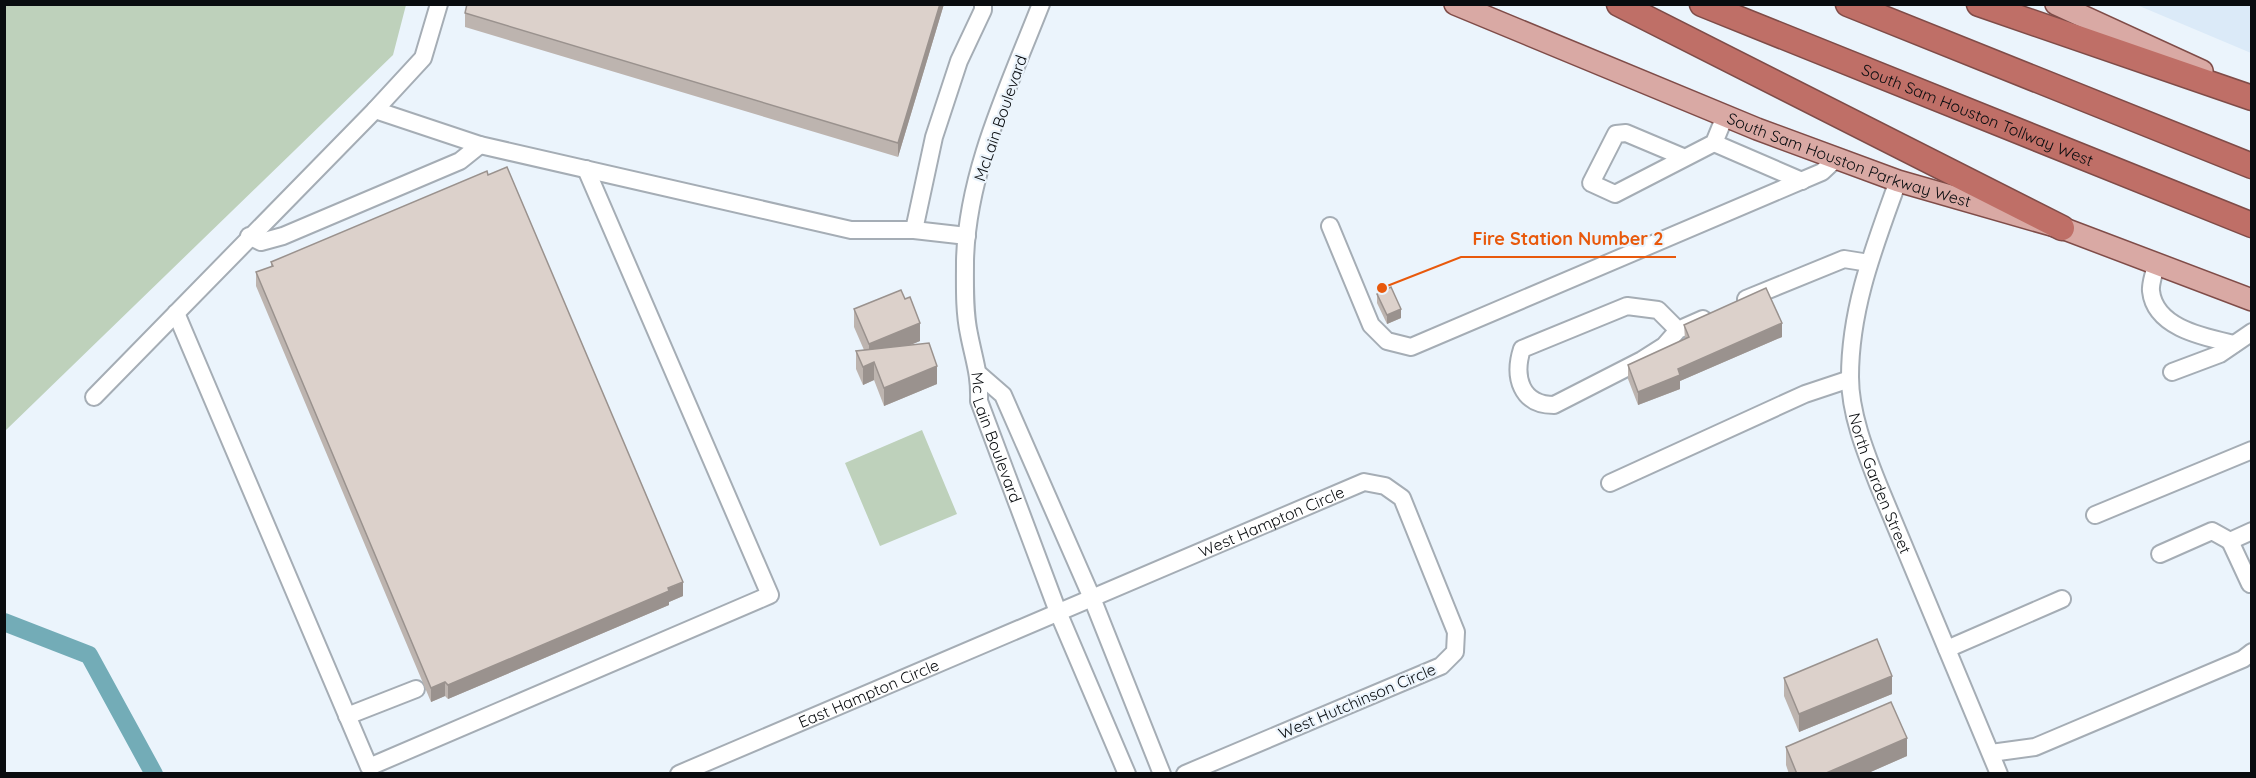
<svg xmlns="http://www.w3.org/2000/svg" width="2256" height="778" viewBox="0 0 2256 778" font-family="Quicksand,sans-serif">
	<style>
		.built { fill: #dbeaf8 }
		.green { fill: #bed1bb }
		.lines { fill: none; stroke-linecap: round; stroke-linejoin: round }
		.canal { stroke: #73acb7; stroke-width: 18 }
		.minor-casing { stroke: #a5adb5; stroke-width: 20 }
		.major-casing { stroke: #7f4c48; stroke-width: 24 }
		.highway-casing { stroke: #7f4c48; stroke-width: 27 }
		.minor { stroke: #fff; stroke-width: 16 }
		.major { stroke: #d9a9a4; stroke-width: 21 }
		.highway { stroke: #bf6f67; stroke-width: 24 }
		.wall { fill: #bdb4af }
		.shaded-wall { fill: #9a928e }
		.building { fill: #dcd1cb; stroke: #9a928e; stroke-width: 1.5 }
		.labels { text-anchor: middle; stroke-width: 4.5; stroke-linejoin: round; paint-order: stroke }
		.street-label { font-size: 16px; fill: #090c0f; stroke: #ebf4fc }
		.leader { fill: none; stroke: #e8590c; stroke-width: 2 }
		.callout-dot { fill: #e8590c; stroke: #ebf4fc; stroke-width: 2 }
		.callout-label { font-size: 18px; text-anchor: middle; font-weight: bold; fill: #e8590c; stroke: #ebf4fc; stroke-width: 4.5; stroke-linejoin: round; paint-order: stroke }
	</style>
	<rect width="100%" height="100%" fill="#ebf4fc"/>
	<!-- built -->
	<path class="built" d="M2137,5H2251V53Z"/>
	<!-- green -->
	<path class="green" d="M5,4L406,5L393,55L5,431Z
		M922,430L957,514L880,546L845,463Z"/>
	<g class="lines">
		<!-- canal -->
		<path class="canal" d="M4,622L89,655L154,774"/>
		<defs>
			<g id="minor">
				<path id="s1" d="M1041,4C1009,86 967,172 965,261C965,285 964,311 969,334C974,360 980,374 979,401L1058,612L1127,774"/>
				<path d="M375,110L480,145L851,230H914L967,236"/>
				<path d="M1714,143L1802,181"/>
				<path d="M1683,157L1626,133L1616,134L1591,183L1615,194L1714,143L1725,116"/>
				<path id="s2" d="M1898,181C1875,245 1850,307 1850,377C1850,413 1865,451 1878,484L1999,774"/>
				<path d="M1330,226L1371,325L1387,341L1411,347L1822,172L1837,158"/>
				<path d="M914,230L934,137L959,61L983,10V4"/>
				<path d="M249,236L261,242L283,236L460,161L480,145"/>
				<path d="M2156,263C2155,272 2150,283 2151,291C2155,328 2204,337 2234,344"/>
				<path d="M1746,299L1844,259L1869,263"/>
				<path d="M176,313L369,767L770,595L586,169"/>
				<path d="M1678,330L1658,310L1627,306L1522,349C1513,377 1521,405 1554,405L1642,360L1664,346L1678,330L1703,319"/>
				<path d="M2172,372L2220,354L2252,332"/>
				<path d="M980,375L1003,395L1092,598L1162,774"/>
				<path d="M94,397L375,110L423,58L439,4"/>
				<path d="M1610,483L1805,394L1850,379"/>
				<path d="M2095,515L2252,450"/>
				<path d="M2160,554L2212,531L2230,541"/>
				<path d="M2250,584L2230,541L2252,531"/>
				<path d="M1947,649L2062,599"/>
				<path d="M347,716L416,689"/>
				<path d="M1991,753L2035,747L2243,659L2252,652"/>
				<path id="s3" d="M679,774L1364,482L1385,486L1402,498L1456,632L1455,652L1441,666L1185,774"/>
			</g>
			<g id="major">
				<path id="s4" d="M1455,4L1757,129L1898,181L2062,228L2252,300"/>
				<path d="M2056,4L2202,71"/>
			</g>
			<g id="highway">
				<path d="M1619,4L2062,228"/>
				<path id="s5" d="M1702,4L2252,225"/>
				<path d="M1848,4L2252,166"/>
				<path d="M1979,4L2252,98"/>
			</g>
		</defs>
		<!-- minor casing -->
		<use href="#minor" class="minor-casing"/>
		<!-- major casing -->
		<use href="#major" class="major-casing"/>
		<!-- highway casing -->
		<use href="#highway" class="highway-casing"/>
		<!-- minor -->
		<use href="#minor" class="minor"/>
		<!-- major -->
		<use href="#major" class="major"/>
		<!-- highway -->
		<use href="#highway" class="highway"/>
	</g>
	<!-- wall -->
	<path class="wall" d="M944,4L898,157L465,27V13Z
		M271,262L683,596L669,602V605L448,699L445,696L431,702L256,286V272L271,267Z
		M1377,294L1401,318L1387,324L1377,303Z
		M854,309L920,341L910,345L937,384L884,406L874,380L863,385L856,369V351L864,350L854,327Z
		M1684,325L1782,337L1680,381V389L1638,405L1628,379V365L1685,339Z
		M1784,678L1892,694L1799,732L1784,696Z
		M1786,747L1907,756L1866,774H1789L1786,765Z"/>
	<!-- shaded-wall -->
	<path class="shaded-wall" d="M940,4H944L898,157V143Z
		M1401,309V318L1387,324V315Z
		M920,323V341L869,362V344Z
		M1782,323V337L1680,381V389L1638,405V392L1678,369Z
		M874,362V380L863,385V367Z
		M937,366V384L884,406V388Z
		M683,582V596L669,602V605L448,699V685Z
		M1892,676V694L1799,732V714Z
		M445,682V696L431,702V688Z
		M1907,738V756L1866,774H1824Z"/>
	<!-- building -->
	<path class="building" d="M467,4H940L898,143L465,13Z
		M507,167L683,582L668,588L669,591L448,685L445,682L431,688L256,272L273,266L271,262L487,171L488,175Z
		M1391,287L1401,309L1387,315L1377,294Z
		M1766,288L1782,323L1678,369L1680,375L1638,392L1628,365L1689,337L1684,325Z
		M901,290L905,299L910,297L920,323L869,344L854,309Z
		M929,343L937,366L884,388L874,362L863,367L856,351Z
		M1877,639L1892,676L1799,714L1784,678Z
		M1891,702L1907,738L1824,774H1797L1786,747Z"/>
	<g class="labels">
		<!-- street labels -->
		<g class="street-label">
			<text dy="6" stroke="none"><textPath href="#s5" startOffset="297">South Sam Houston Tollway West</textPath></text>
			<text transform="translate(1000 118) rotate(-71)" y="6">McLain Boulevard</text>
			<text dy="6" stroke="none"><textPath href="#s4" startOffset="424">South Sam Houston Parkway West</textPath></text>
			<text dy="6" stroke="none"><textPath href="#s1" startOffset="450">Mc Lain Boulevard</textPath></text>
			<text dy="6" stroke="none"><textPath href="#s2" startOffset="314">North Garden Street</textPath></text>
			<text dy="6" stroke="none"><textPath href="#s3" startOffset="644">West Hampton Circle</textPath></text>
			<text dy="6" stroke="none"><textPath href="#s3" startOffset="206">East Hampton Circle</textPath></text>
			<text transform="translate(1357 701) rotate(-23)" y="6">West Hutchinson Circle</text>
		</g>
	</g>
	<!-- callouts -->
	<path class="leader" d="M1382 288L1461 257H1676"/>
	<circle class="callout-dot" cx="1382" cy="288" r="6"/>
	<g class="callout-label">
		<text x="1568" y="245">Fire Station Number 2</text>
	</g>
	<!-- border -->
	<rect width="2256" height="778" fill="none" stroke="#090c0f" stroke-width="12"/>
</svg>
